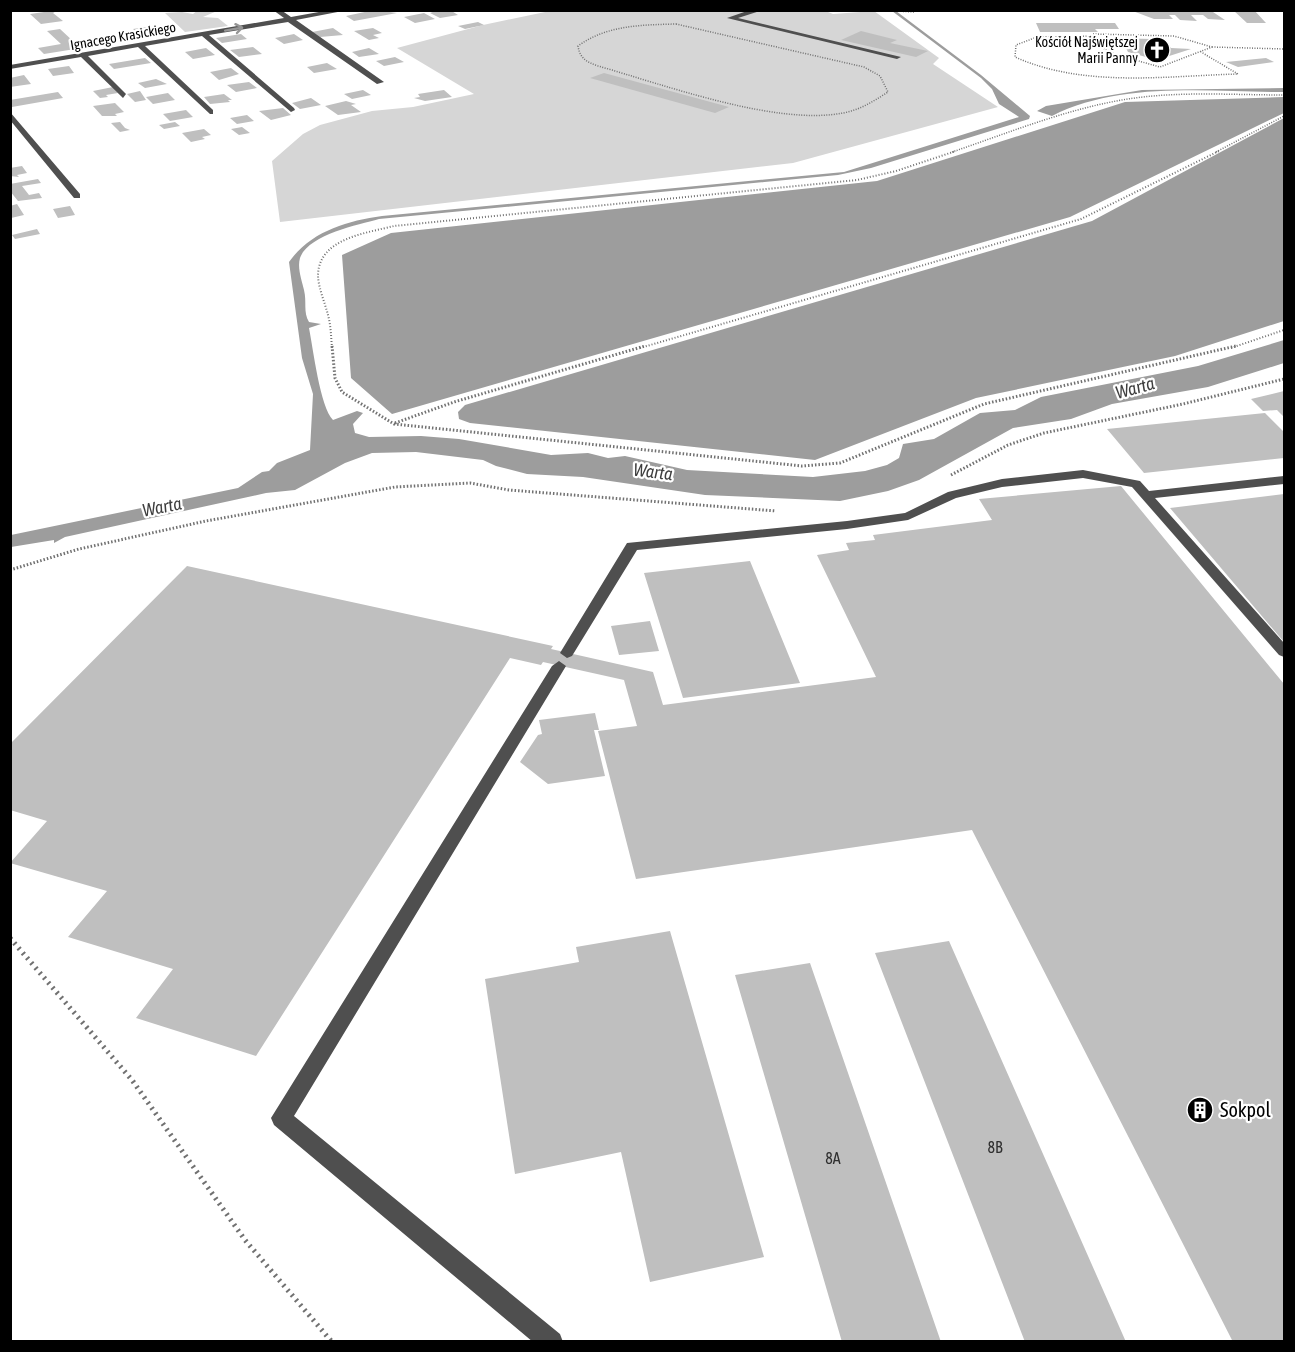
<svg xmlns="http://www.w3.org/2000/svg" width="1295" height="1352" viewBox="0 0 1295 1352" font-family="'Asap Condensed',sans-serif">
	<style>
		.green { fill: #d6d6d6 }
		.water { fill: #9d9d9d }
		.building { fill: #bfbfbf }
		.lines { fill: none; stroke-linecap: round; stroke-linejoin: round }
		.path-far3 { stroke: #717171; stroke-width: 1.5; stroke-dasharray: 1 1.5; stroke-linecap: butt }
		.path-far2 { stroke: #717171; stroke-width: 2; stroke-dasharray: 1 2; stroke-linecap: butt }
		.path-far1 { stroke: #717171; stroke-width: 3; stroke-dasharray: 1.5 2; stroke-linecap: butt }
		.path { stroke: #717171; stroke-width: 5; stroke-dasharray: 2 4.5; stroke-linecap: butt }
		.minor { fill: #4f4f4f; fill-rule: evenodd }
		.oneway { stroke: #959595 }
		.labels { text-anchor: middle; stroke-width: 4.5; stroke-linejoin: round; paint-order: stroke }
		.far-street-label { font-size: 14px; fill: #000; stroke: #fff }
		.far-poi-label { font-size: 14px; fill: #000; stroke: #fff; text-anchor: end }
		.near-number-label { font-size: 16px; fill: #303030 }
		.water-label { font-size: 18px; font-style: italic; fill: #3e3e3e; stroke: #fff }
		.near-poi-label { font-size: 20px; fill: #000; stroke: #fff; text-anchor: start }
	</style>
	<rect width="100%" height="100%" fill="#fff"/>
	<!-- green -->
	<path class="green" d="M198,10L217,11L203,17L218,18L228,26L185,32L165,13L182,12L193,14Z
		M579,10H823L833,14L874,11L939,58L933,64L998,107L793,163L280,222L272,161L303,134L320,125L372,111L413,107L474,94L397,48L483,25L550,11Z"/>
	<!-- water -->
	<path class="water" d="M892,11H896L981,75L1030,116L1029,119L871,168L838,175L379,219C357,225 308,235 300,258C297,268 302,281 304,290C307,302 303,312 309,322L321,324L309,328C313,348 320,407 333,420L357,411L363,413L353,424L355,433L369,437L421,436L459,439L551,455L588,453L608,458L625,456L687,470L813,477L865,471L887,465L899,458L903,444L934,439L980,413L1015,410L1041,397L1198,366L1284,340V363L1208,387L1112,404L1071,419L1013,428L919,480L888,491L840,501L705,495L583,477L527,474L496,466L483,460L416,452L372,453L345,463L295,490L266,493L65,537L54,543V540L11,547V535L238,488L262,472L269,471L277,463L310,450L313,394L302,358L289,262C310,232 346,221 382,216L844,172L1019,117L999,104L992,89L981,78Z
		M1284,88V92C1209,92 1121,81 1052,116L1037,111L1046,106L1142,90Z
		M1284,97V113L1070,217L392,414L351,378L342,255L391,233L877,181L1125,102Z
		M1284,118V321L1175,356L976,398L815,460L470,423L459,419L458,412L465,405L1092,221Z"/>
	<!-- building -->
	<path class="building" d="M58,10L53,13L63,21L41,24L30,14Z
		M374,10L397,13L354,21L346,16Z
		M438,10H450L458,15L440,18L430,13Z
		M1130,10H1210L1225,20L1208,19L1203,15H1191L1197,21L1180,20L1175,15H1169L1173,19H1154Z
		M1233,10H1254L1266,23H1247Z
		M424,13L435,19L415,23L404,17Z
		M478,22L484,25L465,29L458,26Z
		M1036,23H1115L1119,29H1095L1098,32H1040Z
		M153,26L160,32L141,36L133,29Z
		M333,28L343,35L320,37L312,32Z
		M373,28L382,33L373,35L379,38L369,40L354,31Z
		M60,29L74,42L92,39L100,45L44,54L38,48L61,44L47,31Z
		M861,31L897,40L890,43L928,51L916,57L841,40Z
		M241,34L247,39L222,43L216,38Z
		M294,34L303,40L284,44L275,38Z
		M1106,38L1152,39L1154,43H1167L1171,48L1191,49L1163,58L1164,62L1128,52L1126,48L1111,45Z
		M253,47L262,54L239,57L230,50Z
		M206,48L215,55L193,59L185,52Z
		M369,48L379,54L359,57L352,52Z
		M395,57L404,62L384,66L376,61Z
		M145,58L151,63L114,69L109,64Z
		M1266,58L1274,62L1238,67L1226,62Z
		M327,63L337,69L314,73L307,67Z
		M69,66L74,73L53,76L48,69Z
		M231,68L239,74L219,80L210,72Z
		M604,73L729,107L715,113L590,78Z
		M24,75L31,84L10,87V78Z
		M156,79L167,84L145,88L138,83Z
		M249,82L257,88L236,92L227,85Z
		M113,87L118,93L106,95L108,97L100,98L93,91Z
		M363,90L371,95L352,99L344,94Z
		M444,90L452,97L425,101L414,98L420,97L418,94Z
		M140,91L146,100L135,102L127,94Z
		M58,92L63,98L12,107L10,104V100Z
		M168,93L175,100L153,104L146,97Z
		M224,94L232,100H228L230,102L210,104L204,97Z
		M311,98L321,105L300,109L292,103Z
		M346,101L356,104L351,105L361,112L338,115L325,106Z
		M115,103L124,112L115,114L117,116H102L93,106Z
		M283,108L291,115L271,120L259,111Z
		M186,110L193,117L170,121L163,114Z
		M247,115L254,121L237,124L230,118Z
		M120,122L125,128L130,130L120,132L111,123Z
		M175,122L180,126L164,129L159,125Z
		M242,127L250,133L239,135L231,129Z
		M204,129L211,135L202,137L205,139L191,142L182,133Z
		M22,166L27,173L17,175L19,177L10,176V168Z
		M38,179L41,183L22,186L29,195L39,193L42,198L18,201L10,191V184Z
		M17,204L24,215L11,218L10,206Z
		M70,206L75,215L58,218L53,209Z
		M37,229L40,234L15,239L12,235Z
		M1284,391V417L1277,410L1263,411L1251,399Z
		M1265,413L1284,432V458L1144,473L1107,429Z
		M1121,486L1284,684V1342H1233L972,830L636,879L598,731L637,726L624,680L543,662L541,665L510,658L256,1056L136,1018L173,969L68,937L107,891L10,863L47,821L10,810V744L187,566L553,646L551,649L653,672L663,705L876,677L817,555L849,550L846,543L875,540L873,535L992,520L979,499Z
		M1284,494V642L1170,508Z
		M750,561L800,683L683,698L644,573Z
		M650,621L659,651L619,655L611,626Z
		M595,713L599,730H594L605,776L548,784L520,762L538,735L542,734L539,720Z
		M670,931L764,1257L650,1282L621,1152L515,1174L485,979L579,962L576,947Z
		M949,941L1126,1342H1025L875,953Z
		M810,963L941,1342H842L735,975Z"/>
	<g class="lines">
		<!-- path-far3 -->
		<path class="path-far3" d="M873,10L915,12
			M676,24L864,67L880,76L888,92C874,101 860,110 843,113C776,126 665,85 598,66C587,62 580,59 578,46C607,25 641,25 676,24Z
			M1093,34L1174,36L1212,47L1160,67L1117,55L1099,46Z
			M1094,36L1037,37L1016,45L1015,57C1084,88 1165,76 1238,74L1201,52
			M1212,47L1284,49
			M952,152C1008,133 1069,108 1128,99C1179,91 1233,95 1284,95
			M1216,152L1284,116"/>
		<!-- path-far2 -->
		<path class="path-far2" d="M332,348C331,337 331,326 328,315C325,303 318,287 318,275C319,238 367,233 394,226L857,180L896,171L956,151
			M640,348L1081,219L1219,151
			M1231,348L1284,330"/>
		<!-- path-far1 -->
		<path class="path-far1" d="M332,346L335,378L342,392L394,424L802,466L840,463L984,404L1236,346
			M395,423L454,402L645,346
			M951,475L1008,445L1044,433L1183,404L1284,379
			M10,570L79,549L206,521L395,487L470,483L509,490L776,511"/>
		<!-- path -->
		<path class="path" d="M10,938L132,1080L245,1240L332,1342"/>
		<!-- minor -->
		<path class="minor" d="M273,10H281L291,17L330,10H348L296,20L384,82L377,84L288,22L209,35L294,108L295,110L291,112L202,36L145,46L213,110V114H210L138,47L88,56L126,94L123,98L81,57L10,69V65L284,18Z
			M750,10H763L738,18L901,57L897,59L727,18Z
			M10,112L80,194V198H74L10,120Z
			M1083,470L1140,481L1149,491L1284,476V484L1155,498L1284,643V657L1279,655L1132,487L1083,478L1002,487L956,498L908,520L847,529L637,550L572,656L567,658L560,653L627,543L847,521L905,513L948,492L1002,479Z
			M559,661L566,666L294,1116L560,1334L563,1342H533L274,1125L271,1118L552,666Z"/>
	</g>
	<!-- one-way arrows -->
	<defs><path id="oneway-shaft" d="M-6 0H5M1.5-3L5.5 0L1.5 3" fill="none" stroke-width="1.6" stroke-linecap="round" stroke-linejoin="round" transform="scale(1.5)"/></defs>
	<use class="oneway" href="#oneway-shaft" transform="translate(234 29) rotate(-10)"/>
	<!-- icons -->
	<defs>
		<symbol id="church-disc" viewBox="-11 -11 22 22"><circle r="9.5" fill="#000" stroke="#fff"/><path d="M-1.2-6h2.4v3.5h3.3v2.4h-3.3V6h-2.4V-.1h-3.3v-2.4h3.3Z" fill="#fff"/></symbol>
		<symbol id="building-disc" viewBox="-11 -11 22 22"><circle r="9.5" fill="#000" stroke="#fff"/><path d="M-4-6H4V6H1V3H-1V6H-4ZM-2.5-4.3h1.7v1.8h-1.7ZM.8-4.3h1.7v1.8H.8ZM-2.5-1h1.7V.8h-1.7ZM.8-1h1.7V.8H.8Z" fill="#fff"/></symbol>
	</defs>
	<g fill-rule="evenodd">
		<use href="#church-disc" x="1142" y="35" width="30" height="30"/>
		<use href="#building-disc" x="1185" y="1095" width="30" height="30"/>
	</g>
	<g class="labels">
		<!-- far-street labels -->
		<g class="far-street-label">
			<text transform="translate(123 36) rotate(-10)" y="5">Ignacego Krasickiego</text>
		</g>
		<!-- far-poi labels -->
		<g class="far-poi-label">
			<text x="1138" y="47">Kościół Najświętszej<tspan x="1138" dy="16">Marii Panny</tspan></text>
		</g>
		<!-- near-number labels -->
		<g class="near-number-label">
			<text x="995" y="1153">8B</text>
			<text x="833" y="1164">8A</text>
		</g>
		<!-- water labels -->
		<g class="water-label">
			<text transform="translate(1135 388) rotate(-15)" y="6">Warta</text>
			<text transform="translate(653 472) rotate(7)" y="6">Warta</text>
			<text transform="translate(162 507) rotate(-11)" y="6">Warta</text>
		</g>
		<!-- near-poi labels -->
		<g class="near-poi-label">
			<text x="1220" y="1117">Sokpol</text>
		</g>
	</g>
	<!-- border -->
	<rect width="1295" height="1352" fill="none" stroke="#000000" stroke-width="24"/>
</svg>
